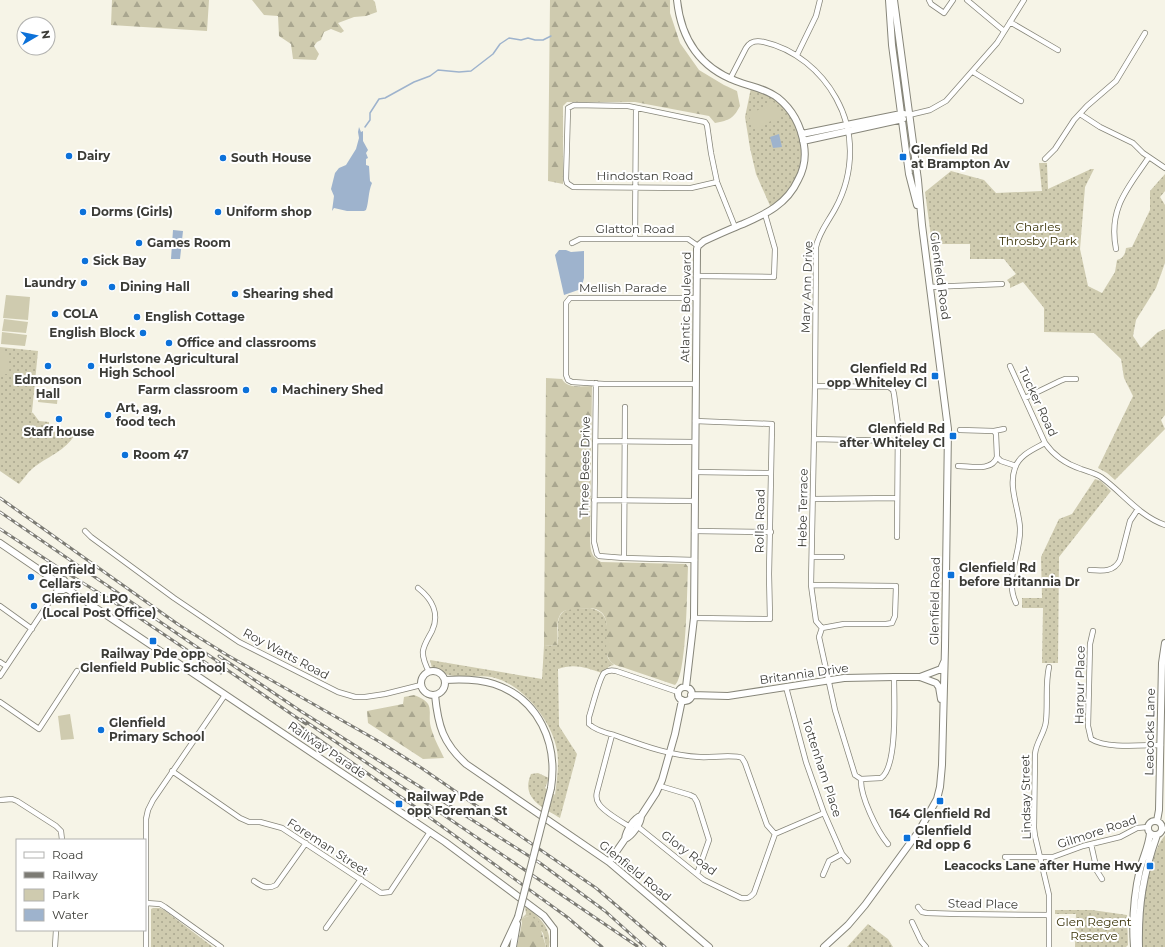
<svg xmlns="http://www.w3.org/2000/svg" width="1165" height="947" viewBox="0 0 1165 947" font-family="Montserrat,sans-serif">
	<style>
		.green { fill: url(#green-dots) }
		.forest { fill: url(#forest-firs) }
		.pitch { fill: #cfcbaf }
		.water { fill: #9eb3cd }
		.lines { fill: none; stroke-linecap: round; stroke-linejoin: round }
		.stream { stroke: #9eb3cd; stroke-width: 1.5 }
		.street-casing { stroke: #87867a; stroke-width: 6 }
		.secondary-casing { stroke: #87867a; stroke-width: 8 }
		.street { stroke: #fff; stroke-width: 4.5 }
		.secondary { stroke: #fff; stroke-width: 6 }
		.rail-casing { stroke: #7c7b74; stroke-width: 3 }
		.rail { stroke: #fff; stroke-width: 1.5; stroke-dasharray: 4.5; stroke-linecap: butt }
		.secondary-bridge-casing { stroke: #87867a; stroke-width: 8; stroke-linecap: butt }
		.secondary-bridge { stroke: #fff; stroke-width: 6 }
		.poi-dot { fill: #0c71d9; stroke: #fff; stroke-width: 1.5 }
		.labels { text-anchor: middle; stroke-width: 4; stroke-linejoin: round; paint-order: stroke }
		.poi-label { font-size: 12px; font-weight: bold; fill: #3c3c37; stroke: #fff; text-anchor: start }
		.street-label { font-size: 12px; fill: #3c3c37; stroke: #fff }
		.park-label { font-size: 12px; fill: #393207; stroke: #fff }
	</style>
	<defs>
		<pattern id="green-dots" width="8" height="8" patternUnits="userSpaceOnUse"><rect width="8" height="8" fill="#cfcbaf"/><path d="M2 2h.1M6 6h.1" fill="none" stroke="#a9a68f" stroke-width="1.8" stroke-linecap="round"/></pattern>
		<pattern id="forest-firs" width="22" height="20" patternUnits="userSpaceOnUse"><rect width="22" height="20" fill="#cfcbaf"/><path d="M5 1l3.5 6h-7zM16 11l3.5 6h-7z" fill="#a9a68f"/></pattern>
	</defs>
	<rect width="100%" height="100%" fill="#f6f4e7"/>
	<!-- green -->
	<path class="green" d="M751,88C759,91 769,94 776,99C804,120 808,160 791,189C787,196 777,203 771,208L756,174L750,148L745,117Z
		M1039,163H1047L1048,189L1091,169H1094L1085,187L1080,249L1088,286L1102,293L1115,272L1117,260C1123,258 1125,255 1126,248L1132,247L1150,210V191L1165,174V191L1160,197L1165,205V263L1156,288L1136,320L1133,336L1141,348L1158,332L1165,329V415L1161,420L1165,429L1115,480L1107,473L1098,468L1133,396L1124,378L1121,359L1094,333L1044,332V308L1023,282L1010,288V284L1007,280L1016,274L1004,259H970V244H932L925,192L951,171L984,180L996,193L1042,191Z
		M0,347L38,351L32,412H31L33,413L39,421L49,422V430L75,434C66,451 46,457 32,469C27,473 24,479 19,484L0,471Z
		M1095,479L1101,481L1111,491L1059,557L1058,663H1042L1043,608H1022V598H1042L1041,557L1059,519L1072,514Z
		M590,608C613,613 606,631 607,649C607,652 607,656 608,658C609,661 613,663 614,665L610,666L602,673C587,668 574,663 558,669L559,726L577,754L560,818C544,808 520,799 531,774L538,773L549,778L545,788L555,795C557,779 560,761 556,746C550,719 522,685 495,678C480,674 464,679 449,675C443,674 438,670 432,668L430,660L542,679L544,646L557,645C559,639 558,633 558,626C558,605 574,609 590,608Z
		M1165,835V947H1142C1142,916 1143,893 1152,863C1155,853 1158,844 1165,835Z
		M525,906C539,917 552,927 549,947H546L543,933L528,916L521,919L526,914Z
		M153,908H160L164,910L213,947H151V909Z
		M1055,910H1092L1127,915L1128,945L1126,947H1075L1076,914H1055Z
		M868,924L888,939L893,947H847Z"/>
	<!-- forest -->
	<path class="forest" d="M112,0H209L207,31L111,25Z
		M252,0H373L375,2L377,12L366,16L354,17L338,23L344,31L341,33L331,29L324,32L321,40L317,42L314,46L319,54L316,60L293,59L291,44L279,36L278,16L264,15Z
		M550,0H670V13L680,43L699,70L724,85L737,91L740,106C733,119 730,120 715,123L709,116L635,102H567L563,106V184L548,181Z
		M546,378L562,379C567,389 581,386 592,386L590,542C591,552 591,556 601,562L686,564L688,567C687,585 687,676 675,685L622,667C588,661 625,613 591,608C587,608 581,609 576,609C570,610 563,609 560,615C555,624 559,636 557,645L544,646Z
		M414,695C439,704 425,713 432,731C435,741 440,749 444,758L423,759L368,723L367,711L403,704L404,697Z
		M528,916L538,920L546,947H517L522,923L521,919Z"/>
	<!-- pitch -->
	<path class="pitch" d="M774,102L781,116L755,129L748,115Z
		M6,295L30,297L28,320L3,318Z
		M4,319L28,322L26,333L2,331Z
		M2,332L27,335L25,346L1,344Z
		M0,352L9,353L7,374H0Z
		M39,391L58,393L57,404L38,402Z
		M70,714L74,739L61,740L58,716Z"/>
	<!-- water -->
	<path class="water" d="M359,127L361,132L363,131V141L368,150L366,153L368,158L366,159V165L369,166L370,181L372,183C368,192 369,202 366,210L364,211H347L334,208L332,211L334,196L331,189L335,173L339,168L346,165L356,149L359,138L358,132Z
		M779,134L782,147L773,148L770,137Z
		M173,230L183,231L180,259H171Z
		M559,250H566L571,252L584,251V278L581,289L564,295L555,255Z"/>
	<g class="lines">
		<!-- stream -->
		<path class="stream" d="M365,127L370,120V113L379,99L385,98L414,82L430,76L438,70L459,72L471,71L493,54L500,44L509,38L521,40L528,38L535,40H543L551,36"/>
		<defs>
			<path id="street" d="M929,0L931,4L944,13L953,0
				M967,0L1004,31
				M1010,22L1058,50
				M797,55L816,16L820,0
				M973,72L1021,101
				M730,79L746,48C750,41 756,40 764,42C795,49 821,71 836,98C845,114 850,133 850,151C850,171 845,191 835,209C828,222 819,232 816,247L815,386L889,387L893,390L894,394L898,424L897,537
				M1080,114L1100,127L1133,143L1143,153L1165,168
				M909,115L930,110L946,101L997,43L1024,0
				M1045,159L1055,149L1074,120L1087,106L1116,81L1145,33
				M717,182L691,188L573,187L567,183L566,179L568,108L574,105L628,106L705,122L707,125L711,153L717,182L735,227
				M635,239L636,108
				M572,243L580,239H688L698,246
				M1116,249C1108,208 1128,188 1149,157
				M696,276L774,277L775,249L765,214
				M930,287L1002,284
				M1010,366L1045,443C1054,456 1066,464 1081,469C1089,472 1095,473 1101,477C1123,493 1139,516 1165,525
				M596,383L594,542L597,554L599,556L624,558L695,560
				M696,384H604L572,382L568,380L566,375V303L570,298H696
				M815,386L811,585L816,621L822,628
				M1025,398L1060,381L1065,379H1076
				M960,430L994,431L996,434L997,457L1001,461L1016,466
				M994,431L1004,429
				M814,439L898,441
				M595,441L695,442
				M958,466C970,466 992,472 997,457
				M695,472L771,473
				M813,499L897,498
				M594,500L695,501
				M85,531L91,537L174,598L239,642L338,692L355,697H365L385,694L421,685
				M694,531L771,532
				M812,557H842
				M624,558L625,407
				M1090,570C1103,571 1114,572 1120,560L1130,521L1138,509
				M811,585L896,586L895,616L892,623L886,624H844L822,628L819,637L835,710L855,775L861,779L881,778C898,767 894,697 894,677
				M418,588C432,599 440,614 432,631C429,637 424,644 423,651C422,658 426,666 429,672
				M1016,603C1004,578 1021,555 1020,528C1019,509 1008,487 1015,468C1019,455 1034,449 1045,443
				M0,606L32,629
				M694,618L770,619L769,574L772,424L695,421
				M1093,631L1090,644L1088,726L1091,739C1106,749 1143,745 1161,745
				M0,662L6,666
				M0,676L58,589
				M786,687L806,762L824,813L842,854L848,861
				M678,692L616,671C612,670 608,670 604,673C599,679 592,708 589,717V724C595,730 606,733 614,735C642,745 670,756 700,757C710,758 735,754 742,758L745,763L767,825L775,834
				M0,702L39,729L77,671
				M612,735L597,792C596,796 596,800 599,804C604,812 622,822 630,827
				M172,771L240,818L249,822H260L282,828L381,893L390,892L430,832
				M861,779C860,796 877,831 888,844
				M660,786L690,795L694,797L697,802L709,840L697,874
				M0,800L12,799L17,801L56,826L61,831L62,840
				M637,826L704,880L741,898C747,899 750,898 754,893L775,834L824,813
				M1162,829H1165
				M1091,844L1097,871L1102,879
				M1005,857H1053L1083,846L1120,837L1137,828L1148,827
				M823,875L829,861L842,854
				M254,881C261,886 267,890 276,885L306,843
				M146,903L160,904L165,907L221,947
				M918,907L922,912L927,913L958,914L1049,915
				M912,922L921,941L926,947
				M326,928L361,879
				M55,947L56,930
				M146,947V819L148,810L153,800L225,695
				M1049,947V895L1035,836L1034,828L1035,754C1036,742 1045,733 1046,721C1048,703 1045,685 1049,667"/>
			<path id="secondary" d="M677,0C681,38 699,67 736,81C751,87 765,88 778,98C793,110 801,126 804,145C806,157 804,169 798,180C787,204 766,214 743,224C730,229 717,235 704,241L698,246L697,249L694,618L686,687
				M889,0L892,45L909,174L917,205
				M802,134L901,114H904
				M803,141L903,119
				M0,543L57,582
				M57,582L56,586L58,590H63L66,588
				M57,582L59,580H64L66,584V588
				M66,588L445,842L544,916L554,929V947
				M421 683a12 12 0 1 1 24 0a12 12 0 1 1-24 0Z
				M920,677L941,669L944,662
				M445,680C461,679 478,679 494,684C539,699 558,743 551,788
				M678 694a7 7 0 1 1 14 0a7 7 0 1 1-14 0Z
				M435,695C438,726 443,743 466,764L609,862L709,947
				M691,695L728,696L844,678L894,677H920L936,683L939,687L941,699
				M1148 828a7 7 0 1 1 14 0a7 7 0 1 1-14 0Z
				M1157,821L1159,810L1162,663L1165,643
				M625,839C632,836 641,823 641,816L656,793L662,780L675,734L682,700
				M609,862L625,839C626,831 634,818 641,816
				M504,947L518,917
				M513,947L517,924
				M824,947L848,925L865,905L919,831L937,799L940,787L942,765L945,647L948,429L922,225L918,180L894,0
				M1134,947C1132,921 1134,895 1140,869C1143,857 1149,846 1150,833
				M1139,947C1138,905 1143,875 1157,835"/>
		</defs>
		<!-- street casing -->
		<use href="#street" class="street-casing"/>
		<!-- secondary casing -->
		<use href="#secondary" class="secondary-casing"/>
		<!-- street -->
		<use href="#street" class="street"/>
		<!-- secondary -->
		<use href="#secondary" class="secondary"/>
		<defs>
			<path id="rail" d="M0,498L179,625L227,655L380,742L420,767L596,888L665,947
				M0,512L223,665
				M0,529L62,570L141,619L221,673
				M219,656L299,710L540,863L605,911L645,947
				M217,663L306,724
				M302,719L637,946
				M297,724L411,804L567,917L602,947"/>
		</defs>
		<!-- rail casing -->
		<use href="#rail" class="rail-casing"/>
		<!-- rail -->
		<use href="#rail" class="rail"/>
		<defs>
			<path id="secondary-bridge" d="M518,917L551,788"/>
		</defs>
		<!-- secondary-bridge casing -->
		<use href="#secondary-bridge" class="secondary-bridge-casing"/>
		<!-- secondary-bridge -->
		<use href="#secondary-bridge" class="secondary-bridge"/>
	</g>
	<!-- markers -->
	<g class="poi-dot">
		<circle cx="69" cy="156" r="4"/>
		<rect x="899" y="153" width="8" height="8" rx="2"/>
		<circle cx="223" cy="158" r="4"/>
		<circle cx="83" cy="212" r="4"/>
		<circle cx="218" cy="212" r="4"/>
		<circle cx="139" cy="243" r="4"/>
		<circle cx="85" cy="261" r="4"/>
		<circle cx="84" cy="283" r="4"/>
		<circle cx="112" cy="287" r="4"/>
		<circle cx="235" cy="294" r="4"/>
		<circle cx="55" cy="314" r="4"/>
		<circle cx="137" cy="317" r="4"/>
		<circle cx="143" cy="333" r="4"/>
		<circle cx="169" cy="343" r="4"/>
		<circle cx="48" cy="366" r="4"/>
		<circle cx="91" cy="366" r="4"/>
		<rect x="931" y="372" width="8" height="8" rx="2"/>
		<circle cx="246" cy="390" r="4"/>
		<circle cx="274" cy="390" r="4"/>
		<circle cx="108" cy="415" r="4"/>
		<circle cx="59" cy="419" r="4"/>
		<rect x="949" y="432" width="8" height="8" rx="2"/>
		<circle cx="125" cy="455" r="4"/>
		<rect x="947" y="571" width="8" height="8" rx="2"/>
		<circle cx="31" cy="577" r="4"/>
		<circle cx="34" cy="606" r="4"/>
		<rect x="149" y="637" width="8" height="8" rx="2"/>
		<circle cx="101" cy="730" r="4"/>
		<rect x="936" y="797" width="8" height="8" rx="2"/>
		<rect x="395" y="800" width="8" height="8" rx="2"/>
		<rect x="903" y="834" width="8" height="8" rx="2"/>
		<rect x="1146" y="862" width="8" height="8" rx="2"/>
	</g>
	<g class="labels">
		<!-- poi labels -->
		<g class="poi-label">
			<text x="911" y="154">Glenfield Rd<tspan x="911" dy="14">at Brampton Av</tspan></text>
			<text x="77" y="160">Dairy</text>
			<text x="231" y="162">South House</text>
			<text x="91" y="216">Dorms (Girls)</text>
			<text x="226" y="216">Uniform shop</text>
			<text x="147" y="247">Games Room</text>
			<text x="93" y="265">Sick Bay</text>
			<text x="76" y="287" text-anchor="end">Laundry</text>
			<text x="120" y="291">Dining Hall</text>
			<text x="243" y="298">Shearing shed</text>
			<text x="63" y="318">COLA</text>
			<text x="145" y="321">English Cottage</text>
			<text x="135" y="337" text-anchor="end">English Block</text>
			<text x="177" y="347">Office and classrooms</text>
			<text x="99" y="363">Hurlstone Agricultural<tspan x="99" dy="14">High School</tspan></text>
			<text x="927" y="373" text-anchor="end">Glenfield Rd<tspan x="927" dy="14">opp Whiteley Cl</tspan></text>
			<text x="48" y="384" text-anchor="middle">Edmonson<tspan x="48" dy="14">Hall</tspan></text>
			<text x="238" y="394" text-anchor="end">Farm classroom</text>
			<text x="282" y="394">Machinery Shed</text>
			<text x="116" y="412">Art, ag,<tspan x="116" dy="14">food tech</tspan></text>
			<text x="945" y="433" text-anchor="end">Glenfield Rd<tspan x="945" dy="14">after Whiteley Cl</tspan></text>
			<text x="59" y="436" text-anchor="middle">Staff house</text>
			<text x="133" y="459">Room 47</text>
			<text x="959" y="572">Glenfield Rd<tspan x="959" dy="14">before Britannia Dr</tspan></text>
			<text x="39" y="574">Glenfield<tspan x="39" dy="14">Cellars</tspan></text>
			<text x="42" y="603">Glenfield LPO<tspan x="42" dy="14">(Local Post Office)</tspan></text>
			<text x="153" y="658" text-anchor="middle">Railway Pde opp<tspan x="153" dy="14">Glenfield Public School</tspan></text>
			<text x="109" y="727">Glenfield<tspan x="109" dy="14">Primary School</tspan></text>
			<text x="407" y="801">Railway Pde<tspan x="407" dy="14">opp Foreman St</tspan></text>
			<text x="940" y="818" text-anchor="middle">164 Glenfield Rd</text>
			<text x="915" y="835">Glenfield<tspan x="915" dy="14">Rd opp 6</tspan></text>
			<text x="1142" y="870" text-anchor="end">Leacocks Lane after Hume Hwy</text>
		</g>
		<!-- street labels -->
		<g class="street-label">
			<text x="645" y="180">Hindostan Road</text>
			<text x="635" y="233">Glatton Road</text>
			<text transform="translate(940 276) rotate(82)" y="4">Glenfield Road</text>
			<text transform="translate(807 287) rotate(-88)" y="4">Mary Ann Drive</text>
			<text x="623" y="292">Mellish Parade</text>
			<text transform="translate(686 307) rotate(-89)" y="4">Atlantic Boulevard</text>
			<text transform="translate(1038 402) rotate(65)" y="4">Tucker Road</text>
			<text transform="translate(585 467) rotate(-89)" y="4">Three Bees Drive</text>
			<text transform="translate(803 508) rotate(-89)" y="4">Hebe Terrace</text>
			<text transform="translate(760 521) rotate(-89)" y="4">Rolla Road</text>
			<text transform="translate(935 601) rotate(-89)" y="4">Glenfield Road</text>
			<text transform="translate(286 654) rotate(28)" y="4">Roy Watts Road</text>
			<text transform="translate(804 674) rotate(-8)" y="4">Britannia Drive</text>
			<text transform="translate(1080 685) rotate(-89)" y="4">Harpur Place</text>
			<text transform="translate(1150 732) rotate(-89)" y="4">Leacocks Lane</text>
			<text transform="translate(327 750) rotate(34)" y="4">Railway Parade</text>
			<text transform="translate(822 768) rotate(72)" y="4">Tottenham Place</text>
			<text transform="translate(1026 797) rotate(-91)" y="4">Lindsay Street</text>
			<text transform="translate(1097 832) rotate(-18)" y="4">Gilmore Road</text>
			<text transform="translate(328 847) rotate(33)" y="4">Foreman Street</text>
			<text transform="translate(689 853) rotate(37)" y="4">Glory Road</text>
			<text transform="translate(635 871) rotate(39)" y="4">Glenfield Road</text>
			<text transform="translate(983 904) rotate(1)" y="4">Stead Place</text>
		</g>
		<!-- park labels -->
		<g class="park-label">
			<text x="1038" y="231">Charles<tspan x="1038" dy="14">Throsby Park</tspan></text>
			<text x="1094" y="926">Glen Regent<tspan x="1094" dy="14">Reserve</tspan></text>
		</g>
	</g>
	<!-- legend -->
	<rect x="16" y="839" width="130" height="92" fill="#ffffff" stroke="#b1b1af"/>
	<rect x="24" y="852" width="20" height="6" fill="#ffffff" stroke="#b1b1af"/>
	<text x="52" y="859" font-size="12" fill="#3c3c37">Road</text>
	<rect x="24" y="872" width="20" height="6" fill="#7c7b74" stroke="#b1b1af"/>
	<text x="52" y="879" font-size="12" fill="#3c3c37">Railway</text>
	<rect x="24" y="889" width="20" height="12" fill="#cfcbaf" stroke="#b1b1af"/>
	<text x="52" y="899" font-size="12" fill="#3c3c37">Park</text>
	<rect x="24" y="909" width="20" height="12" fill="#9eb3cd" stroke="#b1b1af"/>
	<text x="52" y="919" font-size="12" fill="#3c3c37">Water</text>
	<!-- north arrow -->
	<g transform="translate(36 36) rotate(81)"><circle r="19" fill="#ffffff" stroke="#b1b1af"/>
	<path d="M0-3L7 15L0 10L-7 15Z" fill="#0c71d9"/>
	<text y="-6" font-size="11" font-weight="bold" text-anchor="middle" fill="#3c3c37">N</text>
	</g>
</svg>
